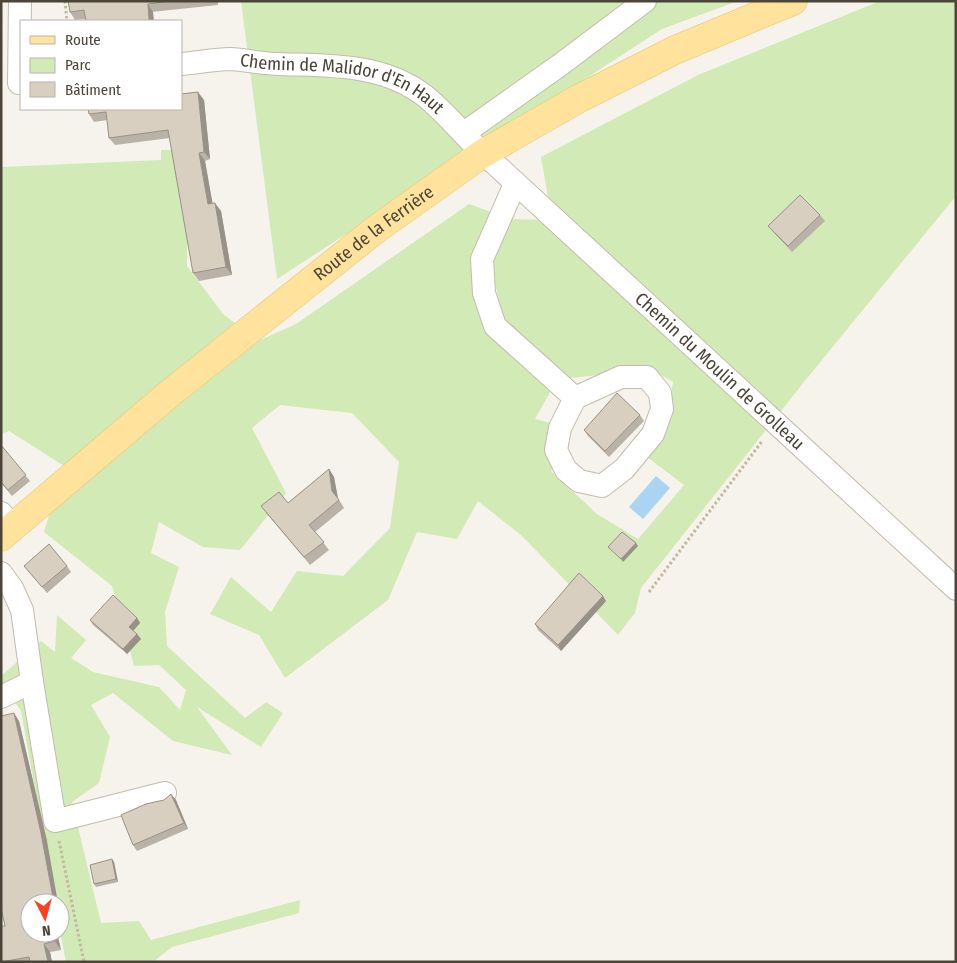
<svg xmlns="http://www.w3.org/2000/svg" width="957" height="963" viewBox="0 0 957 963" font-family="'Fira Sans Condensed',sans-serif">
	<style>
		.green { fill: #d2eab5 }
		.water { fill: #a9d4f2 }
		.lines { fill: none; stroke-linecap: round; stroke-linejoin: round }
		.minor-casing { stroke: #c2bbae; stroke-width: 24 }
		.major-casing { stroke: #e6c16a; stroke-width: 29 }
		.path { stroke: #c4b79f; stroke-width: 3; stroke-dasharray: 2.5 2.5; stroke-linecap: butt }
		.minor { stroke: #fff; stroke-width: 22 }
		.major { stroke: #ffe39c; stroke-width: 28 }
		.wall { fill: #bab2a6 }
		.shaded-wall { fill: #979187 }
		.building { fill: #d8cfc1; stroke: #979187 }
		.labels { text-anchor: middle; stroke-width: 4.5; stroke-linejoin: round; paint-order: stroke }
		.street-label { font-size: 18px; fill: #4b4439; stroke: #fff }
	</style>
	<rect width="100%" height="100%" fill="#f6f3ec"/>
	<!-- green -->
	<path class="green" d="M241,1H738L662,29L277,279Z
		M880,1H956V196L804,382L641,588L635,613L618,635L522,536L478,501L457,539L417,532L388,600L285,678L259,635L210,614L231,577L271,612L297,571L343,576L390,528L399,462L352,413L280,405L252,428L286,493L240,550L203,547L159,522L151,553L179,567L165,612L167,646L245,718L266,702L283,713L261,747L197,707L232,755L173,741L113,693L91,705L110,737L99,783L72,802L101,923L139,921L151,940L300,900L299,913L172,947L153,962H66L60,931V903H55L21,711L1,682V676L41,641L55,652L57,615L86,640L71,658L93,672L159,687L180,710L186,690L159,665L134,666L112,586L44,532L64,466L9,431L1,434V167L161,160V150H187V266L223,314L258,341L296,324L469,204L497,214L477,262L493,331L526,361L550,392L535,419L555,424L566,454L551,471L597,514L638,539L684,485L643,454L667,417L673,382L644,366L607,374L562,379L504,320L489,259L506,219L552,220L541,157L698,75Z"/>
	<!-- water -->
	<path class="water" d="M656,476L670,488L643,519L629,507Z"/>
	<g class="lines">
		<defs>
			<g id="minor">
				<path id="s1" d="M181,64C197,63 214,59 230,59C247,60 263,64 279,64C330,66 382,63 425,96C450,116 470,144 495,164L956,589"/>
				<path d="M19,83L20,1"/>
				<path d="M464,133L560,65L645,1"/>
				<path d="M515,184L482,259L484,293L495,326L575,398L621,377H647L660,393L662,409L653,434L624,469L602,486L579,481L566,470L556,450L560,428L575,398"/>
				<path d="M1,513L13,527"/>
				<path d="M1,573L12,588L22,610L32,682L1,697"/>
				<path d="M32,682L55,821L165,793"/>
			</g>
			<g id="major">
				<path id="s2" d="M1,537L169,394L375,230L482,154L580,98L675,50L793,1"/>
			</g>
		</defs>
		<!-- minor casing -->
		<use href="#minor" class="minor-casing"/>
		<!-- major casing -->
		<use href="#major" class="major-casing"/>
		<!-- path -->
		<path class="path" d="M65,1L67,21
			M649,592L763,440
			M59,841L84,962"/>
		<!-- minor -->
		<use href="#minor" class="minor"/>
		<!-- major -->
		<use href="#major" class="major"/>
	</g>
	<!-- wall -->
	<path class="wall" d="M68,1H218V5L75,20L70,12Z
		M204,100L210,159L205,161L212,203L221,211L232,275L199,281L193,273L170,138L115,145L109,138L107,120L94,122L89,114Z
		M820,215L825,221L792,252L773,232L768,226Z
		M640,415L644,421L609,457L588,436L584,430Z
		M1,445L30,481L12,496L1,483Z
		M329,469L334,477L338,498L344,508L315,532L329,550L310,565L267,514L261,506L288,503Z
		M24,566H67L71,572L47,593Z
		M606,601L561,651L538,630L535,624Z
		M137,618L140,623L133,631L137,634L141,639L127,654L93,625L90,620Z
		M19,721L47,841L30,933H57L61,950L50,952L52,962H1L5,926Z
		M171,794L176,800L188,829L137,851L133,845L164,800Z
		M112,859L114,862L118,882L96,887L94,884Z"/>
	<!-- shaded-wall -->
	<path class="shaded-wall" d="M148,4L153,12L154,21H149Z
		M198,92L204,100L210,159L204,152Z
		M199,153L205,161L214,211L208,204Z
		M215,203L221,211L232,275L226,267Z
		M329,469L334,477L338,499L332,491Z
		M636,543L638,546L623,562L621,559Z
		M603,596L606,601L561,651L558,645Z
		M137,618L140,623L132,632L129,627Z
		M137,634L141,639L127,654L123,649Z
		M14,713L19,721L47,841L58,903H54Z
		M171,794L176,800L188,829L184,823Z
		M112,859L114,862L118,882L116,879Z
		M60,911L62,924L60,920Z
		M53,933H57L61,950L55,941Z
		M44,944L50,952L52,962H48Z"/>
	<!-- building -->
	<path class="building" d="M68,1H171L148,4L149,21H86L84,10L70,12Z
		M198,92L204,152L199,153L208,204L215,203L226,267L193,273L168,130L109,138L106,112L89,114L88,109H181V94Z
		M800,195L820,215L788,246L768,226Z
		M617,393L640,415L605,451L584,430Z
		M1,445L26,475L8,490L1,482Z
		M329,469L332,491L339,500L309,525L324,542L304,557L261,506L279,492L288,503Z
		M622,532L636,543L621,559L608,547Z
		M49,544L67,566L42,587L24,566Z
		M579,573L603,596L558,645L535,624Z
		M113,595L137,618L129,627L137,634L123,649L90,620Z
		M14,713L41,833L54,903H30V933H53L55,941L44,944L48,962H30L29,957L1,962V926H5L1,908V716Z
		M171,794L184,823L133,845L121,815L146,804L164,800Z
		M112,859L116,879L94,884L90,865Z"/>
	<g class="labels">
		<!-- street labels -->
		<g class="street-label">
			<text dy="6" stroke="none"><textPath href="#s1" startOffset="166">Chemin de Malidor d'En Haut</textPath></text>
			<text dy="6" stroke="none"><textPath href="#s2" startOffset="481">Route de la Ferrière</textPath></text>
			<text dy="6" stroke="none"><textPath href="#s1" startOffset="654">Chemin du Moulin de Grolleau</textPath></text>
		</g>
	</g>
	<!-- border -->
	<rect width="957" height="963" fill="none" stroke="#4b4439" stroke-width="5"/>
	<!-- legend -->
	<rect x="20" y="20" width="162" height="90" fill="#ffffff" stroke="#b7b4b0"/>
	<rect x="30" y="36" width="25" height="8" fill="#ffe39c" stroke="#b7b4b0"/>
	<text x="65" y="45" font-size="15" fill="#4b4439">Route</text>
	<rect x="30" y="58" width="25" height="15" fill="#d2eab5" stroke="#b7b4b0"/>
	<text x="65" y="70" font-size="15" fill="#4b4439">Parc</text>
	<rect x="30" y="82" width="25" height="15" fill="#d8cfc1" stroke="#b7b4b0"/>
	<text x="65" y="95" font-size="15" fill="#4b4439">Bâtiment</text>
	<!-- north arrow -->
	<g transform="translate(45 918) rotate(174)"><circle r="24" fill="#ffffff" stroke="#b7b4b0"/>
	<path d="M0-4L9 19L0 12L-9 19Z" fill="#fc3f1d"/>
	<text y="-8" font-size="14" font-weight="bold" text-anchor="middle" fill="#4b4439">N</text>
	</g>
</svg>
